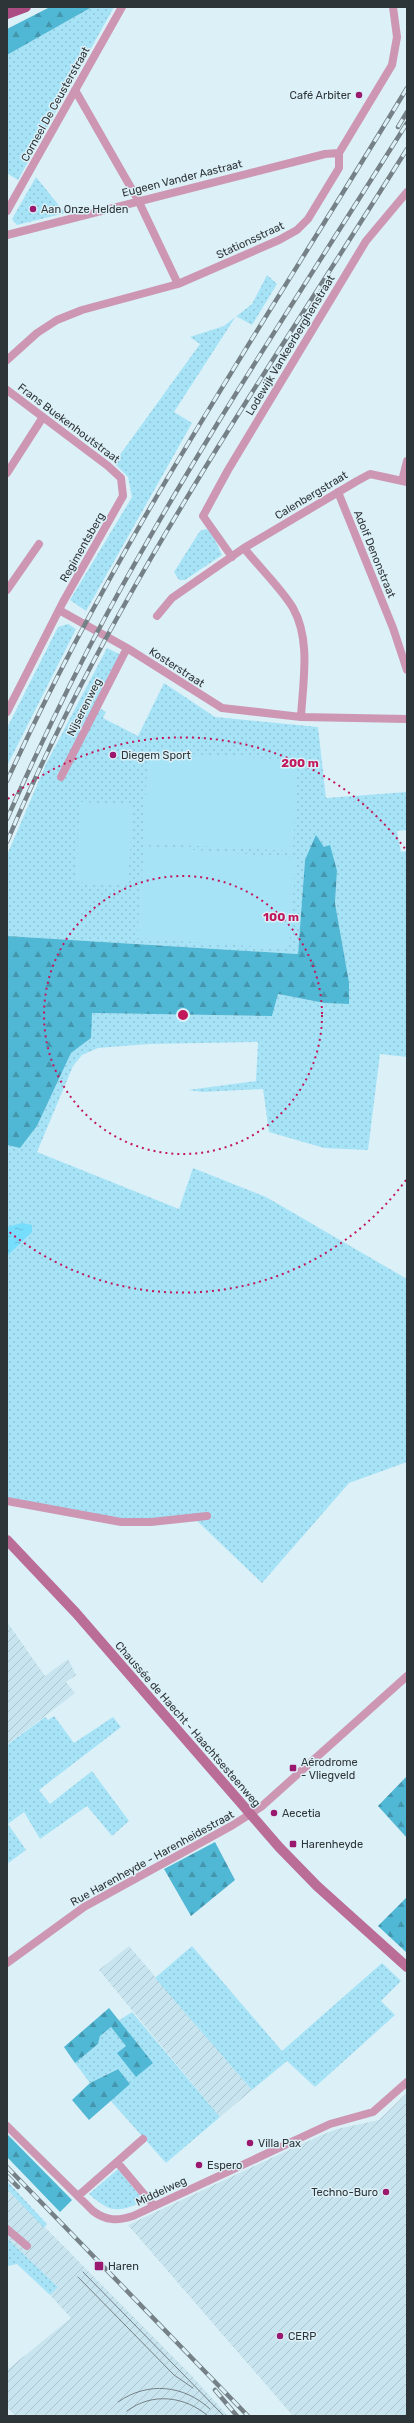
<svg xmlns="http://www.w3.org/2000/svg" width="414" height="2423" viewBox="0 0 414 2423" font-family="Rubik,sans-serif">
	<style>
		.industrial { fill: url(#industrial-furrows) }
		.grass { fill: url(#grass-dots) }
		.forest { fill: url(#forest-firs) }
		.pitch { fill: #a7e3f7 }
		.water { fill: url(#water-ripples) }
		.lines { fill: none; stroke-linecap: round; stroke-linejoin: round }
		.street { stroke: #cd97b3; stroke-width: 8 }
		.secondary { stroke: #ba6d97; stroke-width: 10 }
		.primary { stroke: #ab4c83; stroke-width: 10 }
		.tram { stroke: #758186; stroke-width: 1 }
		.rail-casing { stroke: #758186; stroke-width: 4.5 }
		.rail { stroke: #dcf0f7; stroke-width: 3; stroke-dasharray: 9; stroke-linecap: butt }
		.ring { fill: none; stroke: #c2185b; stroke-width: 2; stroke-dasharray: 2 4 }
		.poi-dot { fill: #9a186d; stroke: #dcf0f7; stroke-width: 1.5 }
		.labels { text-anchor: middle; stroke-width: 3; stroke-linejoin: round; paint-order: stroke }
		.poi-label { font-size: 11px; fill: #2e3538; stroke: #dcf0f7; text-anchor: start }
		.street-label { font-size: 11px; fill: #2e3538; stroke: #dcf0f7 }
		.centre { fill: #c2185b; stroke: #dcf0f7; stroke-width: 2 }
		.ring-label { font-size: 12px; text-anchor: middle; font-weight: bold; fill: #c2185b; stroke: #dcf0f7; stroke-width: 3; stroke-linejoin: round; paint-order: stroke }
	</style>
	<defs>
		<pattern id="industrial-furrows" width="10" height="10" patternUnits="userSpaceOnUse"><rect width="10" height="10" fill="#c8e4ee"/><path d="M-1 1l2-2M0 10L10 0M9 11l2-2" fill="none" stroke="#acc4cd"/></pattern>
		<pattern id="grass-dots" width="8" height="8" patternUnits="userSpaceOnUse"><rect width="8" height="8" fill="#a7e3f7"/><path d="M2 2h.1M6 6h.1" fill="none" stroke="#90c3d4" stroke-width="1.8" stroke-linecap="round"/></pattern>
		<pattern id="forest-firs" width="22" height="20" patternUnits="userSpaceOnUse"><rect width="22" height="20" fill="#50b7d5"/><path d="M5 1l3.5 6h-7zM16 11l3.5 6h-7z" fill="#4396ae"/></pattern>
		<pattern id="water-ripples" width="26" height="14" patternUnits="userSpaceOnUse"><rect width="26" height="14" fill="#77ddfc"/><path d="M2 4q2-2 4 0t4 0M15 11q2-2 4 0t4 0" fill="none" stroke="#67bed9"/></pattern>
	</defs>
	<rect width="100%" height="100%" fill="#dcf0f7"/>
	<!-- industrial -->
	<path class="industrial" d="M7,1622L45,1676L68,1659L76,1675L66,1682L75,1693L7,1745Z
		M129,1946L252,2090L220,2117L99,1970Z
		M407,2093V2416H293L128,2225L319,2136L337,2129L379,2120Z
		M7,2189L189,2373L228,2416H15L7,2407V2370L71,2318L50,2295L58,2287L7,2238Z"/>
	<!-- grass -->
	<path class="grass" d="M92,7H114L18,180L8,174L7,176V55Z
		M36,177L65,213L17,225L12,219Z
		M267,275L277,284L252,325L236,316L174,412L192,423L86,611L70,600L132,497L128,477L114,463L200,344L190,337L224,326L252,304Z
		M206,529L211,531L222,555L185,580H179L174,572L200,531Z
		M68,624L76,629L7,766V728L58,627Z
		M107,648L125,657L99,708L106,712L103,718L138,736L164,683L215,717L318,727L326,798L407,792V830L397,831L401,852L407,851V1057L380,1054L368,1150L324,1148L269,1132L263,1089L203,1092L188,1090L256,1081L258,1042L149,1044L98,1048L82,1055L73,1066L37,1152L179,1209L193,1168L266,1197L407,1279V1462L349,1483L262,1583L192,1516L160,1519H120L7,1498V1145L20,1148L37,1126L71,1053L91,1038V1013L272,1016L278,994L324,1003L349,1004V982L335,903L337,871L305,860L298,954L7,936V855L46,764Z
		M54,1716L74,1743L113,1717L121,1727L39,1790L50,1804L92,1771L129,1821L112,1836L87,1806L40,1839L24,1812L8,1824L26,1850L7,1864V1745L45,1717L48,1720Z
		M192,1946L282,2051L382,1963L401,1981L381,2001L395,2015L315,2087L287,2061L252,2090L155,1978Z
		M132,2012L220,2117L166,2163L110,2100L130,2084L117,2069L90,2083L75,2063L98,2044L100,2036L111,2026L126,2046L117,2053L153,2063L118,2021Z
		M118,2169L144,2201C118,2213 110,2213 89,2194Z
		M7,2181L47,2224L44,2228L7,2189Z
		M7,2238L58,2287L50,2295L17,2264L7,2266Z"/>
	<!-- forest -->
	<path class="forest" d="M50,7H92L7,55V29Z
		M316,835L324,847L330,845L337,871L335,903L349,982V1004L324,1003L278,994L272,1016L92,1013L91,1038L71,1053L37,1126L20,1148L7,1145V936L298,954L305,860Z
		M407,1776V1838L378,1806Z
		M215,1842L235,1880L191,1916L164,1869Z
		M407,1897V1953L378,1926Z
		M109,2008L153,2063L136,2077L117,2053L126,2046L111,2027L100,2036L98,2044L75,2063L64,2047Z
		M118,2069L130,2084L89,2120L72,2100L90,2083Z
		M7,2134L72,2200L60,2212L7,2157Z"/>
	<!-- pitch -->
	<path class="pitch" d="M148,752L298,760L293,851L143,843Z
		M80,802L133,805L128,885L76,882Z
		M144,846L296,858L289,949L137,938Z"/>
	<!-- water -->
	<path class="water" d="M22,1223L32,1225V1232L7,1256V1227Z"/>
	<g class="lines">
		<!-- street -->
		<path class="street" d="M75,90L138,200L178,284
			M7,211L122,7
			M7,235L325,154L339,153
			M7,360L37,333L57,320L82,310L178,284L279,240L297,230L308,219L339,168V153L392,65L397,37L393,7
			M7,390L108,466L121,478L123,496L63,602L7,712
			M7,473L43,417
			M402,481L407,461
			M338,492L393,628L407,670
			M244,548C258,566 282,589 293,608C311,640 303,681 301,717
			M232,557L203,516L228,470L366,241L407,192
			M7,590L39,544
			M59,610L127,648L222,708L301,717L407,719
			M157,616L172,598L244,548L357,481L370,474L407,482
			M61,777L127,648
			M7,1501L121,1522H151L207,1516
			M7,1963L84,1907L233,1825L261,1807L407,1676
			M7,2126L93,2211C106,2221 118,2221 133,2216L330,2124L373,2112L407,2082
			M117,2162L154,2206
			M78,2196L143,2139
			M7,2229L27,2246"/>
		<!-- secondary -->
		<path class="secondary" d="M7,1540L76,1613L279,1847L317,1886L407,1967"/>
		<!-- primary -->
		<path class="primary" d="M7,14L26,7"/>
		<!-- tram -->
		<path class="tram" d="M83,2272L224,2416
			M78,2277L174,2375L193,2388
			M118,2402C148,2381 184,2385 210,2409
			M127,2411C152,2392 185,2396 208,2416"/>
		<defs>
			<path id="rail" d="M398,127L407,112
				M7,781C118,537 269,317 407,88
				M7,819C38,749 71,680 108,612C199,444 306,284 407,123
				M7,842C111,595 265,376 407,149
				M7,2167L248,2416
				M7,2176L18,2187
				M215,2390L237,2416"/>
		</defs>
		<!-- rail casing -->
		<use href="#rail" class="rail-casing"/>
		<!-- rail -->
		<use href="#rail" class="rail"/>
	</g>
	<!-- distance rings -->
	<g class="ring">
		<circle cx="183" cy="1015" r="139"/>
		<path d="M406 1180A278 278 0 0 1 8 1231M8 799A278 278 0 0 1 406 850"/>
	</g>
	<!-- markers -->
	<g class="poi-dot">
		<circle cx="359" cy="95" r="4"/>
		<circle cx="33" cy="209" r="4"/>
		<circle cx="113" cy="755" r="4"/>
		<rect x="289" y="1764" width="8" height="8" rx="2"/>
		<circle cx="274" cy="1813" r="4"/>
		<rect x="289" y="1840" width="8" height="8" rx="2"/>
		<circle cx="250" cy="2143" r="4"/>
		<circle cx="199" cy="2165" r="4"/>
		<circle cx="386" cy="2192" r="4"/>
		<rect x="94" y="2261" width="10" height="10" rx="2"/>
		<circle cx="280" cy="2336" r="4"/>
	</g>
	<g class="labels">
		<!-- poi labels -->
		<g class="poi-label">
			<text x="351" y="99" text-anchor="end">Café Arbiter</text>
			<text x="41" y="213">Aan Onze Helden</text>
			<text x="121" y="759">Diegem Sport</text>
			<text x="301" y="1766">Aérodrome<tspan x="301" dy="13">- Vliegveld</tspan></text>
			<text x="282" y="1817">Aecetia</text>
			<text x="301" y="1848">Harenheyde</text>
			<text x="258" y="2147">Villa Pax</text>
			<text x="207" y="2169">Espero</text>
			<text x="378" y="2196" text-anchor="end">Techno-Buro</text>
			<text x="108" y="2270">Haren</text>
			<text x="288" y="2340">CERP</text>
		</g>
		<!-- street labels -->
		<g class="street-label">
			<text transform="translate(55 104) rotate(-61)" y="4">Corneel De Ceusterstraat</text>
			<text transform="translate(182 178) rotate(-14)" y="4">Eugeen Vander Aastraat</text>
			<text transform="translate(250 240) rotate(-25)" y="4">Stationsstraat</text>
			<text transform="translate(290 345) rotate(-59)" y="4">Lodewijk Vankeerberghenstraat</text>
			<text transform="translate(69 423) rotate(37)" y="4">Frans Buekenhoutstraat</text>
			<text transform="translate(311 495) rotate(-31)" y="4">Calenbergstraat</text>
			<text transform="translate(82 547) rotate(-60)" y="4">Regimentsberg</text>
			<text transform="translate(375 554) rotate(68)" y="4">Adolf Denonstraat</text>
			<text transform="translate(177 667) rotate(33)" y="4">Kosterstraat</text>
			<text transform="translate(84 707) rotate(-63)" y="4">Nijserenweg</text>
			<text transform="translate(188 1724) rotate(49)" y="4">Chaussée de Haecht - Haachtsesteenweg</text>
			<text transform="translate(152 1858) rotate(-29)" y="4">Rue Harenheyde - Harenheidestraat</text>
			<text transform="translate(161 2191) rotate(-25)" y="4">Middelweg</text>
		</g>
	</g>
	<circle cx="183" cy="1015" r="6" class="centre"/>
	<g class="ring-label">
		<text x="300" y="767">200 m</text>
		<text x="281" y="921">100 m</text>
	</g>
	<!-- border -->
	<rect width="414" height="2423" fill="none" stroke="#2e3538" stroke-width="16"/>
</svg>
